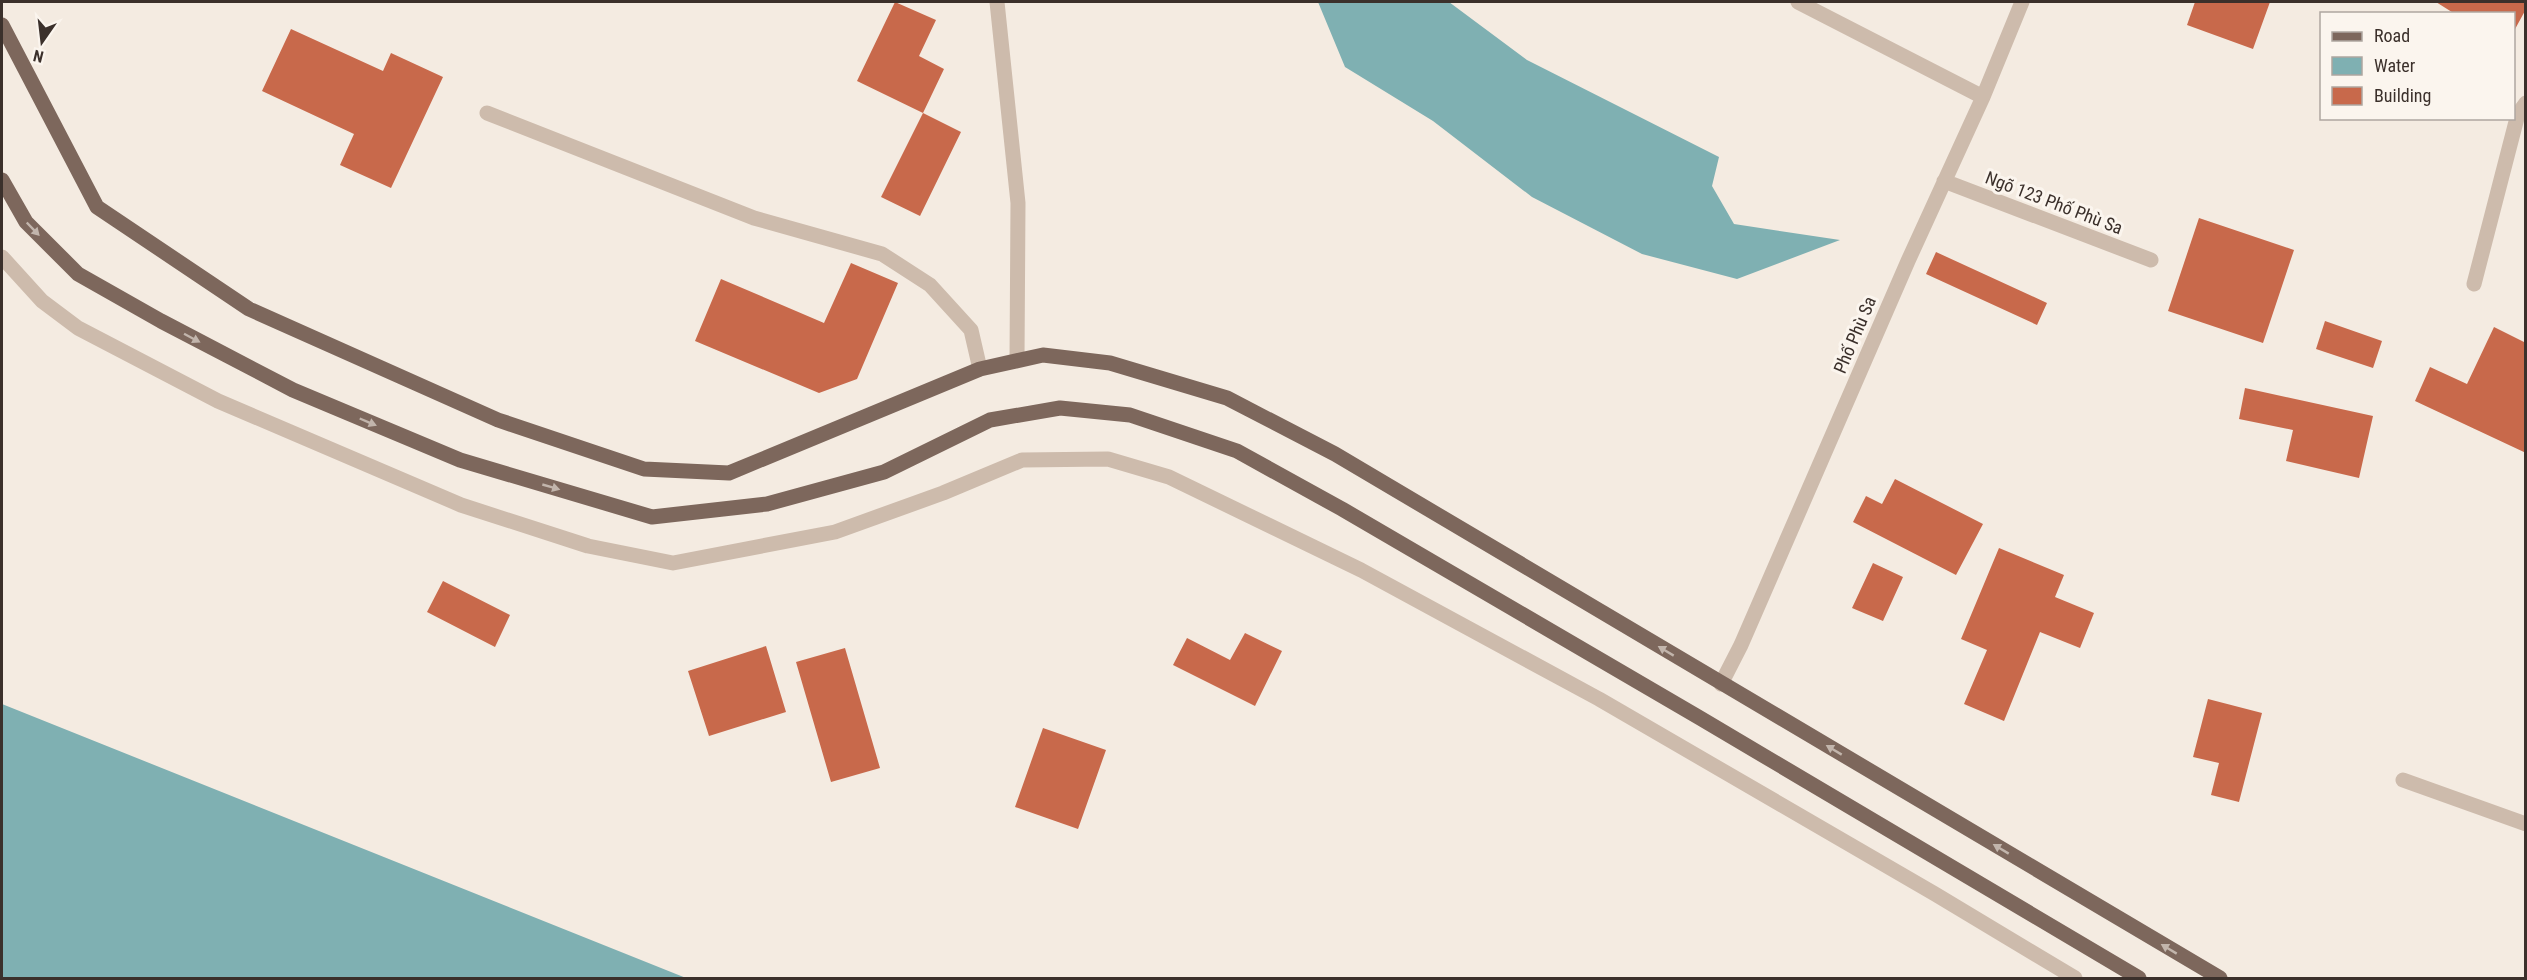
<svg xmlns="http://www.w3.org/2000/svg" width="2527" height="980" viewBox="0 0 2527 980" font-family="'Roboto Condensed',sans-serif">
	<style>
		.water { fill: #7fb0b2 }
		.building { fill: #c8694b }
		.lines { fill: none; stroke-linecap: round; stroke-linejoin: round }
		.minor { stroke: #cdbbac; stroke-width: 15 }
		.major { stroke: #7d675c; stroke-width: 15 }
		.oneway { fill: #c2b5ac }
		.labels { text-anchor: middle; stroke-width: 6; stroke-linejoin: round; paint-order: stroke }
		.street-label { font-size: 18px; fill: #3b302b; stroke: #fbf5ee }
	</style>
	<rect width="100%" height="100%" fill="#f4ebe1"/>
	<!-- water -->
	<path class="water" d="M1318,2H1449L1527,60L1719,157L1712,186L1734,224L1840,240L1737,279L1642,254L1532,197L1433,121L1345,67Z
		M2,704L686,978H2Z"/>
	<!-- building -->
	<path class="building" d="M895,2L936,20L919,56L944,69L923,113L857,81Z
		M2195,2H2270L2253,49L2187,25Z
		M2436,2H2526V9L2514,31V14H2455Z
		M291,29L383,71L391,53L443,77L391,188L340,165L354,134L262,91Z
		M923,113L961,132L920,216L881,197Z
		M2199,218L2294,250L2263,343L2168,311Z
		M1936,252L2047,303L2037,325L1926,274Z
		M851,263L898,283L857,379L819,393L695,341L721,279L824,323Z
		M2325,321L2382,341L2373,368L2316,349Z
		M2494,327L2526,343V453L2415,401L2430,367L2467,384Z
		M2245,388L2373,416L2359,478L2286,461L2293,430L2239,419Z
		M1895,479L1983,524L1956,575L1853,522L1866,496L1882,504Z
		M1999,548L2064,575L2055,597L2094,613L2080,648L2040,632L2004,721L1964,704L1987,650L1961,639Z
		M1873,563L1903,577L1883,621L1852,608Z
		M443,581L510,615L495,647L427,612Z
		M1245,633L1282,651L1255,706L1173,665L1187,638L1230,660Z
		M766,646L786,712L709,736L688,671Z
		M845,648L880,768L831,782L796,662Z
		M2208,699L2262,713L2239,802L2211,795L2219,763L2193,757Z
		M1043,728L1106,750L1078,829L1015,807Z"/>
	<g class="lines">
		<!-- minor -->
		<path class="minor" d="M997,2L1018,203L1017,360
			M1798,2L1983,97
			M487,113L754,218L882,254L930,285L971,330L980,369
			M1944,181L2151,260
			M2,257L42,301L78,328L218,401L461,505L588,546L673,563L835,532L943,493L1022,460L1108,459L1169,477L1361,570L1599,699L1935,894L2075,978
			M2474,284L2518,114L2526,103
			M1721,684L1741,645L1908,261L1983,97L2022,2
			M2403,780L2526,824"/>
		<!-- major -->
		<path class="major" d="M2,25L97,207L249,309L498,420L644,469L729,473L980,369L1043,355L1110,363L1227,398L1335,454L2220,978
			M2,180L26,222L78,274L161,321L293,390L460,460L652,517L767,504L884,472L990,420L1060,408L1130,415L1237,451L1342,509L1700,718L2139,978"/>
	</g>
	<!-- one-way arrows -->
	<defs><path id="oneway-solid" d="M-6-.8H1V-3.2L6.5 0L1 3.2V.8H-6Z" transform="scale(1.5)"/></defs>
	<g class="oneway">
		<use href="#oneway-solid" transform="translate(33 229) rotate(46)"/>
		<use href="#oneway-solid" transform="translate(192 338) rotate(28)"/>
		<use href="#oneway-solid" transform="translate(368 422) rotate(23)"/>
		<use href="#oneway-solid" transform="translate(551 487) rotate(16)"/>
		<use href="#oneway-solid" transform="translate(1666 651) rotate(-149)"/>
		<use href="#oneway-solid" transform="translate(1834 750) rotate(-149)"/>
		<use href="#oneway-solid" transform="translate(2001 849) rotate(-149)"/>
		<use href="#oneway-solid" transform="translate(2169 949) rotate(-149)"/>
	</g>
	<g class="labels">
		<!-- street labels -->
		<g class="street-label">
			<text transform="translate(2054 203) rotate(21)" y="6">Ngõ 123 Phố Phù Sa</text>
			<text transform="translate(1855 335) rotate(-67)" y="6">Phố Phù Sa</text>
		</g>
	</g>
	<!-- border -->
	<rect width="2527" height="980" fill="none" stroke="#3b302b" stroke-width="6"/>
	<!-- legend -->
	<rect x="2320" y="12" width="195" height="108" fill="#fbf5ee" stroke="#aea6a0" stroke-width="1.5"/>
	<rect x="2332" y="32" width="30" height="9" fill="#7d675c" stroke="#aea6a0" stroke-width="1.5"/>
	<text x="2374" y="42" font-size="18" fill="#3b302b">Road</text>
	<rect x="2332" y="57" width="30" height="18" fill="#7fb0b2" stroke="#aea6a0" stroke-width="1.5"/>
	<text x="2374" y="72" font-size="18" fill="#3b302b">Water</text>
	<rect x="2332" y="87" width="30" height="18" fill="#c8694b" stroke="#aea6a0" stroke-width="1.5"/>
	<text x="2374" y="102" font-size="18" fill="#3b302b">Building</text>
	<!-- north arrow -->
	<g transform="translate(42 42) rotate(194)" stroke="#fbf5ee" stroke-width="4.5" paint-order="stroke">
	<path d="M0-4.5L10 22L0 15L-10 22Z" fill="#3b302b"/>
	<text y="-9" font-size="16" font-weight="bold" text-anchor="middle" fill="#3b302b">N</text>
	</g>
</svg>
